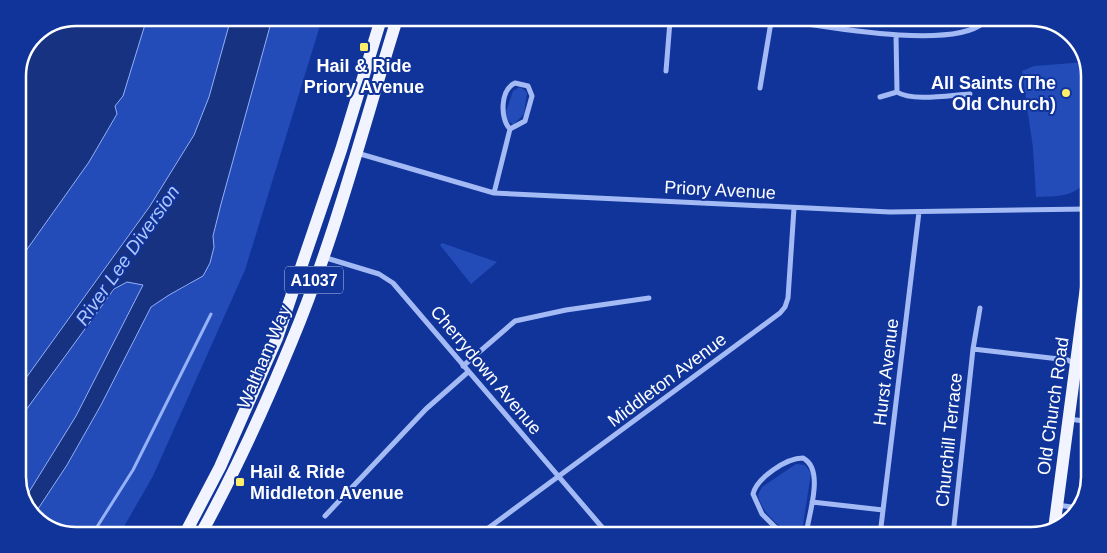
<svg xmlns="http://www.w3.org/2000/svg" width="1107" height="553" viewBox="0 0 1107 553" font-family="Arial,sans-serif">
	<style>
		.green { fill: #234cb9 }
		.water { fill: #173281; stroke: #95b1f8 }
		.lines { fill: none; stroke-linecap: round; stroke-linejoin: round }
		.stream { stroke: #95b1f8; stroke-width: 3 }
		.street { stroke: #a3baf4; stroke-width: 5 }
		.primary { stroke: #f1f4ff; stroke-width: 12 }
		.poi-dot { fill: #ffee67; stroke: #10349a; stroke-width: 2 }
		.labels { text-anchor: middle; stroke-width: 4; stroke-linejoin: round; paint-order: stroke }
		.shield { fill: #10349a; stroke: #b7c2e1; stroke-width: 1 }
		.shield-label { font-size: 16px; font-weight: bold; fill: #fff }
		.poi-label { font-size: 18px; font-weight: bold; fill: #fff; stroke: #10349a }
		.street-label { font-size: 18px; fill: #fff; stroke: #10349a }
		.water-label { font-size: 19px; font-style: italic; fill: #b0c5fb; stroke: #10349a }
		.rim { fill: none; stroke: #fff; stroke-width: 2.5 }
	</style>
	<rect width="100%" height="100%" fill="#10349a"/>
	<!-- green -->
	<path class="green" d="M147,18H231L209,97L194,135L150,206L18,389V262L89,162L117,114L115,106L123,96Z
		M272,19H322L245,270L153,476L122,530H51L34,515L67,465L101,405L151,307L169,295L191,284L214,247L213,236L221,204Z
		M1086,62L1089,73L1088,177C1077,198 1057,196 1036,197L1033,148L1022,71L1034,66Z
		M520,87L527,92L524,114L513,125L507,120L506,112L513,91Z
		M442,243L497,262L471,284L440,245Z
		M127,281L143,285L76,416L24,500L18,481V421L104,302L120,284Z
		M796,464L805,465L811,473L803,525L800,531L791,533C777,526 761,511 758,495L762,487Z"/>
	<!-- water -->
	<path class="water" d="M76,18H147L123,96L115,106L117,114L89,162L18,262V73L35,35Z
		M231,18L272,19L221,204L213,236L214,247L210,263L203,276L169,295L151,307L101,405L67,465L34,515L28,510L24,500L76,416L143,285L127,282L114,289L18,421V389L150,206L194,135L209,97Z"/>
	<g class="lines">
		<!-- stream -->
		<path class="stream" d="M95,530L133,470L211,314"/>
		<!-- street -->
		<path class="street" d="M794,22C833,28 953,49 983,23
			M896,35L897,92C912,102 951,95 970,94
			M666,71L670,21
			M515,83L528,86L532,96L525,121L510,129C500,119 500,90 515,83Z
			M760,88L771,22
			M880,97L897,92
			M357,153L494,193L890,212L1088,209
			M494,193L510,129
			M323,257L379,274L393,283L607,533
			M973,349L1068,360L1074,364
			M463,366L515,321L566,310L649,298
			M1068,419L1085,421
			M812,502L883,510
			M1057,505L1079,508
			M325,516L426,409L468,372
			M483,532L780,313L785,307L788,298L794,208
			M782,534L762,514L753,494C757,478 786,458 803,458C824,469 810,510 807,529L803,534
			M880,535L919,212
			M953,535L973,349L980,308"/>
		<!-- primary -->
		<path class="primary" d="M1054,529L1086,287
			M187,530L220,467L277,338L341,150L381,19
			M203,530C236,470 265,406 291,343C335,238 363,127 397,19"/>
	</g>
	<!-- markers -->
	<g class="poi-dot">
		<rect x="359" y="42" width="10" height="10" rx="2.5"/>
		<circle cx="1066" cy="93" r="5"/>
		<rect x="235" y="477" width="10" height="10" rx="2.5"/>
	</g>
	<g class="labels">
		<!-- shield labels -->
		<rect class="shield" x="285" y="266.5" width="58" height="27" rx="4"/>
		<g class="shield-label">
			<text x="314" y="286">A1037</text>
		</g>
		<!-- poi labels -->
		<g class="poi-label">
			<text x="364" y="72">Hail &amp; Ride<tspan x="364" dy="21">Priory Avenue</tspan></text>
			<text x="1056" y="89" text-anchor="end">All Saints (The<tspan x="1056" dy="21">Old Church)</tspan></text>
			<text x="250" y="478" text-anchor="start">Hail &amp; Ride<tspan x="250" dy="21">Middleton Avenue</tspan></text>
		</g>
		<!-- street labels -->
		<g class="street-label">
			<text transform="translate(720 190) rotate(3)" y="6">Priory Avenue</text>
			<text transform="translate(264 357) rotate(-67)" y="6">Waltham Way</text>
			<text transform="translate(486 370) rotate(50)" y="6">Cherrydown Avenue</text>
			<text transform="translate(886 372) rotate(-83)" y="6">Hurst Avenue</text>
			<text transform="translate(667 380) rotate(-37)" y="6">Middleton Avenue</text>
			<text transform="translate(1053 406) rotate(-82)" y="6">Old Church Road</text>
			<text transform="translate(949 440) rotate(-84)" y="6">Churchill Terrace</text>
		</g>
		<!-- water labels -->
		<g class="water-label">
			<text transform="translate(127 255) rotate(-55)" y="7">River Lee Diversion</text>
		</g>
	</g>
	<!-- crop -->
	<path d="M0 0H1107V553H0ZM76 26H1031A50 50 0 0 1 1081 76V477A50 50 0 0 1 1031 527H76A50 50 0 0 1 26 477V76A50 50 0 0 1 76 26Z" fill="#10349a" fill-rule="evenodd"/>
	<path class="rim" d="M76 26H1031A50 50 0 0 1 1081 76V477A50 50 0 0 1 1031 527H76A50 50 0 0 1 26 477V76A50 50 0 0 1 76 26Z"/>
</svg>
